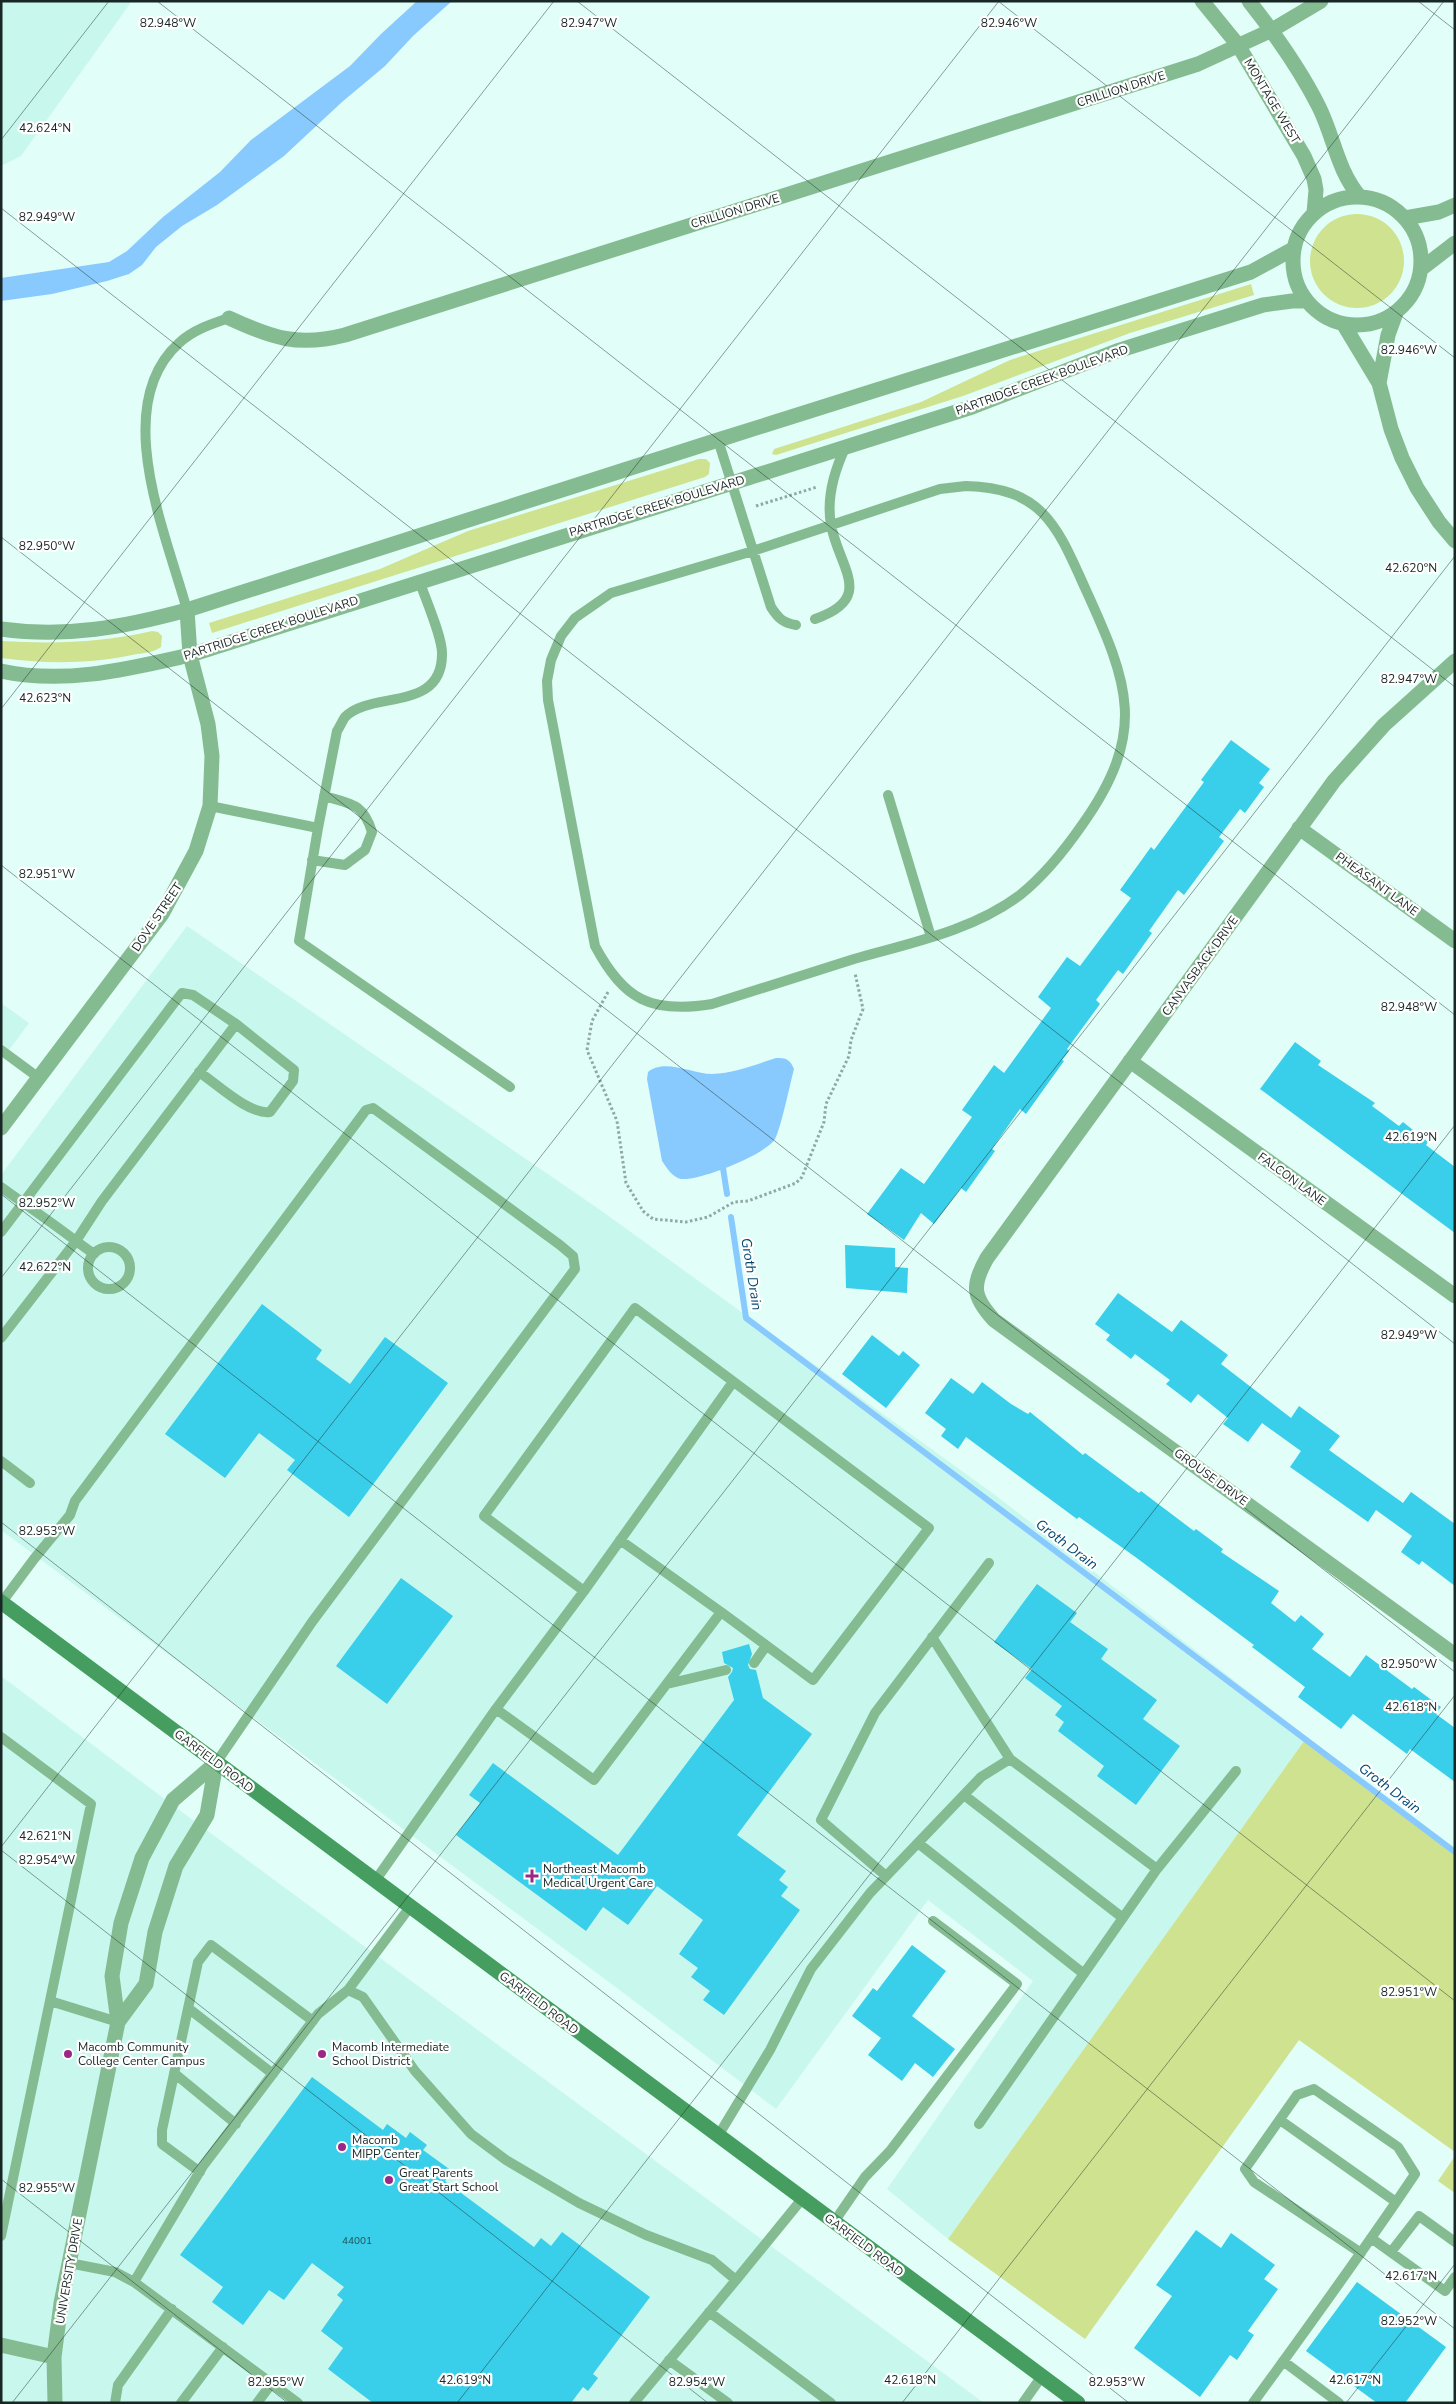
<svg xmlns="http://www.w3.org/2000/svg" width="1456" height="2404" viewBox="0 0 1456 2404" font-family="'Nunito Sans',sans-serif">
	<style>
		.built { fill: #c8f7ee }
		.green { fill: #cee290 }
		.water { fill: #88cafe }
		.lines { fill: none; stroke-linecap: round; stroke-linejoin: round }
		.stream { stroke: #88cafe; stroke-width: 6 }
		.building { fill: #39cee9 }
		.path { stroke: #91a8a3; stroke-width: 3; stroke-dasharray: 2.5 2.5; stroke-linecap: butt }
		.lane { stroke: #85bb91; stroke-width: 10 }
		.street { stroke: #85bb91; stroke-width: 15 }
		.secondary { stroke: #459d5f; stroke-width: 15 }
		.ticks { fill: none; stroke: #182624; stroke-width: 1; stroke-opacity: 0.45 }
		.poi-dot { fill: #9a2885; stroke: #fff; stroke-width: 2 }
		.labels { text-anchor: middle; stroke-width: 4.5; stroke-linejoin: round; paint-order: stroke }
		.number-label { font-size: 10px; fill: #205055 }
		.street-label { font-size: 12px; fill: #182624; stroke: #fff }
		.poi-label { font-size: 12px; fill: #182624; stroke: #fff; text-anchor: start }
		.water-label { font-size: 14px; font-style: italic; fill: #044972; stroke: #fff }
		.ticks-label { font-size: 12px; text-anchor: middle; fill: #182624; stroke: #fff; stroke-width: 4.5; stroke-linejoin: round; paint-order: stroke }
	</style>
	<rect width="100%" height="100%" fill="#e1fef8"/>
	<!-- built -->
	<path class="built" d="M1,1H132L21,156L1,166Z
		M187,926L603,1212L995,1495L1307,1737L948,2239L887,2189L1033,1981L928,1900L776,2109L625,1994L1,1530V1175Z
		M1,1003L29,1023L1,1061Z
		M1,1676L186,1815L984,2403H1Z"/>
	<!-- green -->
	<path class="green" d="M1310 261a47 47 0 1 1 94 0a47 47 0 1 1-94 0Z
		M1251,284L1254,295L1130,333L963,396L776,455L772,454L774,449L921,402L1010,360Z
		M699,459H706L710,463L709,474L705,477L212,633L209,623L380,569L468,531Z
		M152,631L158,632L162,636L161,647C153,653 142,653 132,655C89,664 45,664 1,658V641C53,644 101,643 152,631Z
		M1307,1737L1455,1850V2152L1299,2040L1085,2339L948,2239Z
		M1455,2156V2193L1438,2181Z"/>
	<!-- water -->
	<path class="water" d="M417,1H452L413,36L385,66L342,102L284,156L217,205L182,226L156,247L142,265L129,274L107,281L52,294L1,301V278L109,262L127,251L163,217L220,172L251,140L350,66L381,34Z
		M776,1058C786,1058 790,1059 794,1069C790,1084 781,1128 775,1139C765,1155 699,1181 681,1179C672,1177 667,1168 662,1161L647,1079L648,1072C665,1058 692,1074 712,1074C734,1073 754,1065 776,1058Z"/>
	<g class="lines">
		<!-- stream -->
		<path class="stream" d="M723,1168L727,1194
			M731,1217L746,1318L1455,1852"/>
	</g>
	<!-- building -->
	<path class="building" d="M1231,740L1270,769L1259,783L1264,787L1245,813L1240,809L1219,837L1224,841L1184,895L1178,890L1149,931L1152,933L1123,974L1118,970L1096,1000L1100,1004L1067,1049L1069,1051L1062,1060L1064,1061L1026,1114L1020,1109L992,1149L995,1151L966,1192L961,1188L934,1224L921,1213L904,1240L867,1214L901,1168L924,1184L972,1117L962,1110L994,1065L1004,1073L1051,1008L1038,997L1067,957L1080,966L1131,898L1120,890L1151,847L1154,850L1204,782L1201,780Z
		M1295,1042L1321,1061L1318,1065L1375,1103L1372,1106L1399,1126L1403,1122L1428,1142L1426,1145L1455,1167V1233L1260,1089Z
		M845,1245L895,1248V1267L908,1268L907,1293L846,1288Z
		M1118,1293L1172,1332L1181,1320L1228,1355L1221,1364L1291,1418L1299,1406L1340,1436L1329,1450L1403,1503L1411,1492L1455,1524V1586L1422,1561L1419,1565L1401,1552L1412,1536L1376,1510L1368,1522L1290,1467L1301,1451L1262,1423L1248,1442L1223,1424L1228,1418L1198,1394L1191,1403L1166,1384L1170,1380L1135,1354L1131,1359L1106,1340L1110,1335L1095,1324Z
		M262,1304L322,1350L316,1359L350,1384L385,1337L448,1383L349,1517L287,1470L295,1460L259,1433L225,1478L165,1434Z
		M872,1335L899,1356L903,1351L920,1365L886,1408L842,1374Z
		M951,1378L973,1394L982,1382L1011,1404L1028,1414L1030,1412L1083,1455L1085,1453L1139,1493L1141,1491L1194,1531L1196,1529L1223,1549L1221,1552L1279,1591L1271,1603L1295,1622L1301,1615L1324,1634L1312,1649L1350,1677L1366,1655L1412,1689L1414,1687L1441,1707L1436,1714L1455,1728V1782L1410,1749L1407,1754L1353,1714L1341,1729L1298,1697L1305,1687L1252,1647L1254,1645L1134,1556L1079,1517L1077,1519L966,1437L958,1449L941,1436L946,1429L925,1413Z
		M401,1578L453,1616L387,1704L336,1666Z
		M1037,1584L1077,1613L1070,1622L1108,1649L1101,1659L1157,1700L1143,1719L1180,1746L1136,1805L1097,1776L1104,1766L1058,1731L1064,1722L1055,1715L1062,1706L1025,1678L1032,1669L994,1642Z
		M749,1644L752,1654L748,1665L750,1669L756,1670L763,1698L812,1734L737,1835L786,1871L779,1880L788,1887L781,1896L800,1910L724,2015L703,2000L710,1991L691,1977L698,1968L679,1954L703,1920L657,1886L628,1925L603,1907L586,1931L456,1835L480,1803L469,1795L493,1763L618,1855L734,1700L728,1677L732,1672L733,1668L724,1663L722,1652Z
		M912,1945L946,1971L912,2016L955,2049L933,2077L915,2063L902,2081L868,2055L881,2038L852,2016L873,1988L877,1991Z
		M312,2077L383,2130L387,2124L406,2138L410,2132L427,2145L423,2150L452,2171L445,2181L534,2247L541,2238L551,2246L562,2232L650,2297L593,2374L598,2378L588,2391L583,2387L571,2403H373L328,2369L343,2348L321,2331L343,2300L337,2295L344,2287L312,2263L284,2300L269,2290L243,2325L212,2302L223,2287L180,2255Z
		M1196,2230L1221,2248L1231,2233L1275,2265L1264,2279L1278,2289L1248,2331L1254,2335L1237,2360L1230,2355L1200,2397L1134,2348L1172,2296L1156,2285Z
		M1357,2282L1446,2347L1405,2403H1377L1306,2351Z"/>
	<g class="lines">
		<!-- path -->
		<path class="path" d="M756,506L817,487
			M608,992L592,1021L587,1050L617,1121L626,1183L643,1211L653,1219L686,1222L708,1217L734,1202L748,1201L796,1183L802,1177L824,1122L826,1104L849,1056L851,1040L863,1009L855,973"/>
		<!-- lane -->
		<path class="lane" d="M718,440L771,607C778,618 783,623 796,625
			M966,486C1043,488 1057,526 1085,588C1129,684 1148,732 1082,825C1064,851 1045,875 1020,895C972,931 910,943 854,959C806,974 759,989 712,1004C651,1014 624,1000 595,946L548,700L547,681L551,660L561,636L575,618L611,593L753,551L940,489Z
			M419,580C425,598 442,636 442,653C443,713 371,690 345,717C342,721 340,727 337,731L318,828L299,941L510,1087
			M187,610C167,536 109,406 179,343C193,330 211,324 229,318
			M815,619C876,598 839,568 831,525C826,497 834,471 846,446
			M888,795L931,937
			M210,806L318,828
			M312,860L345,865L365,850L372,832C363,803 351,804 324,796
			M1,1050L39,1078
			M199,1072C217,1084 249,1115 270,1112L293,1081L294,1070L236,1024
			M1,1187C26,1205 51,1222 76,1241L102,1201L236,1024L193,995L182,993L174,1003L23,1203L1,1232
			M88 1268a21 21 0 1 1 42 0a21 21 0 1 1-42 0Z
			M1,1338L76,1241L94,1254
			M1,1461L30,1483
			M620,1540L721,1612
			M584,1591L733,1382
			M2,1602L34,1559L70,1515L75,1501L366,1110L373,1108L560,1245L573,1256L575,1269L312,1622L216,1763
			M932,1637L1010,1759
			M754,1663L766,1646
			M667,1684L726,1670
			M1,1737L91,1804L1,2236
			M964,1795L1123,1918
			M918,1843L1084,1974
			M1157,1869L1236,1771
			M886,1876L821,1820L875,1713L989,1563
			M375,1881L496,1709L584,1591L484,1516L635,1308L929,1528L813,1680L721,1612L594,1780L496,1709
			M348,1990L410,1907
			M50,2001L118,2022
			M188,2008L273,2074
			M174,2073L236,2124
			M1280,2120L1396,2202
			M718,2136L770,2050L811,1969L870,1893L981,1777L1010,1759L1157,1869L979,2124
			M200,2172L162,2144V2130L198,1962L211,1945L313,2021
			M834,2222L865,2177L890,2151L1017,1984L933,1921
			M1371,2238L1445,2291L1455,2277
			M1391,2252L1419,2216L1455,2242
			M69,2263L115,2272L134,2282L298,2403
			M736,2280L802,2199
			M134,2282L203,2166L318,2014L348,1990L363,1997L415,2071L471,2134L506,2160L579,2203L646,2235L712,2260L736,2280L634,2403
			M709,2312L831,2403
			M669,2360L728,2403
			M1283,2361L1339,2403
			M115,2403L118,2385L172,2309
			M181,2403L223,2347
			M257,2403L272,2383
			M1023,2403L1042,2376
			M1253,2403C1308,2327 1363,2252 1415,2174L1398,2147L1314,2089L1297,2095L1245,2169L1254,2182L1361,2253"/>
		<!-- street -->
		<path class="street" d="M1202,1L1238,45L1304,156L1314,179L1316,190L1314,213
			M1249,1C1275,34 1300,69 1319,107C1334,137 1337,170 1360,197
			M1293 261a64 64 0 1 1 128 0a64 64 0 1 1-128 0Z
			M1405,218L1439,212L1455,205
			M1421,269L1455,243
			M229,318C272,338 298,347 345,335L1198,64L1272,30L1321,1
			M1344,325L1379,383L1391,429L1402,458L1417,488L1439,522L1455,541
			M1379,383L1388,335L1396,313
			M1,629C66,638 125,627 187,610L718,440L1251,272L1293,249
			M1455,661L1384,725L1334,781L987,1258C971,1286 973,1297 994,1320L1455,1655
			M1,671C65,685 128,669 190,655L972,407L1117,351L1263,305L1292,301H1306
			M1299,828L1455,941
			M1130,1061L1455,1296
			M1,1128L162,914L196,851L210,806L212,756L208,724L190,655L187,610
			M118,2022L146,1984L155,1932L176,1866L207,1815L216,1763
			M1,2345L54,2357
			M55,2403L54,2357L61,2303L118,2022L112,1976L121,1923L142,1858L173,1800L216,1763"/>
		<!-- secondary -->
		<path class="secondary" d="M1,1602L1078,2403"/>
	</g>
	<!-- ticks -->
	<path class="ticks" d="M157,1L1455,1015M577,1L1455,687M998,1L1455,358M1418,1L1455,30M1,140L109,1M1,208L1455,1344M1,537L1455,1672M1,709L554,1M1,865L1455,2001M1,1194L1455,2329M1,1278L999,1M1,1522L1129,2403M1,1847L1444,1M1,1850L708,2403M1,2179L288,2403M12,2403L1455,556M457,2403L1455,1125M902,2403L1455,1695M1346,2403L1455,2264"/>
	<!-- markers -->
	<g class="poi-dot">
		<path d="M529.5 1868.5h5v5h5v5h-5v5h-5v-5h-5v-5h5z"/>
		<circle cx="68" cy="2054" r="5"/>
		<circle cx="322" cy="2054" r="5"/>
		<circle cx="342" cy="2147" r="5"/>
		<circle cx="389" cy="2180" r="5"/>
	</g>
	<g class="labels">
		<!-- number labels -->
		<g class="number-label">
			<text x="357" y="2244">44001</text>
		</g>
		<!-- street labels -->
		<g class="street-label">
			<text transform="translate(1121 89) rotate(-18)" y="4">CRILLION DRIVE</text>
			<text transform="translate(1272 101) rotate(59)" y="4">MONTAGE WEST</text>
			<text transform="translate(735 211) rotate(-17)" y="4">CRILLION DRIVE</text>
			<text transform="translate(1042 380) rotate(-20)" y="4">PARTRIDGE CREEK BOULEVARD</text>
			<text transform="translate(657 506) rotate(-17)" y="4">PARTRIDGE CREEK BOULEVARD</text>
			<text transform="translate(271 628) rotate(-18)" y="4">PARTRIDGE CREEK BOULEVARD</text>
			<text transform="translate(1377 884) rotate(36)" y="4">PHEASANT LANE</text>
			<text transform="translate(157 917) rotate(-56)" y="4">DOVE STREET</text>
			<text transform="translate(1200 966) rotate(-54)" y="4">CANVASBACK DRIVE</text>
			<text transform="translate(1292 1179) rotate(36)" y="4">FALCON LANE</text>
			<text transform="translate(1211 1477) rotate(36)" y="4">GROUSE DRIVE</text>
			<text transform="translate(214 1761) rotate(37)" y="4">GARFIELD ROAD</text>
			<text transform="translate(539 2003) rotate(37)" y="4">GARFIELD ROAD</text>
			<text transform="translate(864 2245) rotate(37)" y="4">GARFIELD ROAD</text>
			<text transform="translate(69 2271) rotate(-80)" y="4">UNIVERSITY DRIVE</text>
		</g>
		<!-- poi labels -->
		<g class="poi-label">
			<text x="543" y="1873">Northeast Macomb<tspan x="543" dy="14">Medical Urgent Care</tspan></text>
			<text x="78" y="2051">Macomb Community<tspan x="78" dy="14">College Center Campus</tspan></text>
			<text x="332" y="2051">Macomb Intermediate<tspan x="332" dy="14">School District</tspan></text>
			<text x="352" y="2144">Macomb<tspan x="352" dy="14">MIPP Center</tspan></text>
			<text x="399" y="2177">Great Parents<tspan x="399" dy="14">Great Start School</tspan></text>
		</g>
		<!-- water labels -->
		<g class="water-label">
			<text transform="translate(752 1274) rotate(81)" y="5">Groth Drain</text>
			<text transform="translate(1067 1544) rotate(37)" y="5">Groth Drain</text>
			<text transform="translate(1390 1788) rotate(37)" y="5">Groth Drain</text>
		</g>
	</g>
	<g class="ticks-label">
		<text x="168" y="27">82.948°W</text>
		<text x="589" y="27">82.947°W</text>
		<text x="1009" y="27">82.946°W</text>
		<text x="45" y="132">42.624°N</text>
		<text x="47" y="221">82.949°W</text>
		<text x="1409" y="354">82.946°W</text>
		<text x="47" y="550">82.950°W</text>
		<text x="1411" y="572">42.620°N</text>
		<text x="1409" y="683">82.947°W</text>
		<text x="45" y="702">42.623°N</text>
		<text x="47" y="878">82.951°W</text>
		<text x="1409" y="1011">82.948°W</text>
		<text x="1411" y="1141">42.619°N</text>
		<text x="47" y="1207">82.952°W</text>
		<text x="45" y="1271">42.622°N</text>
		<text x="1409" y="1339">82.949°W</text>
		<text x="47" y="1535">82.953°W</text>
		<text x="1409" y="1668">82.950°W</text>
		<text x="1411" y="1711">42.618°N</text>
		<text x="45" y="1840">42.621°N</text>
		<text x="47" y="1864">82.954°W</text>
		<text x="1409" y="1996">82.951°W</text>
		<text x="47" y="2192">82.955°W</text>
		<text x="1411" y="2280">42.617°N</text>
		<text x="1409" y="2325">82.952°W</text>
		<text x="465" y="2384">42.619°N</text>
		<text x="910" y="2384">42.618°N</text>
		<text x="1355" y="2384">42.617°N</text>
		<text x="276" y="2386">82.955°W</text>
		<text x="697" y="2386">82.954°W</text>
		<text x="1117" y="2386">82.953°W</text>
	</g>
	<!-- border -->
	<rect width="1456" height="2404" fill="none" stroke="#182624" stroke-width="5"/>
</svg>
